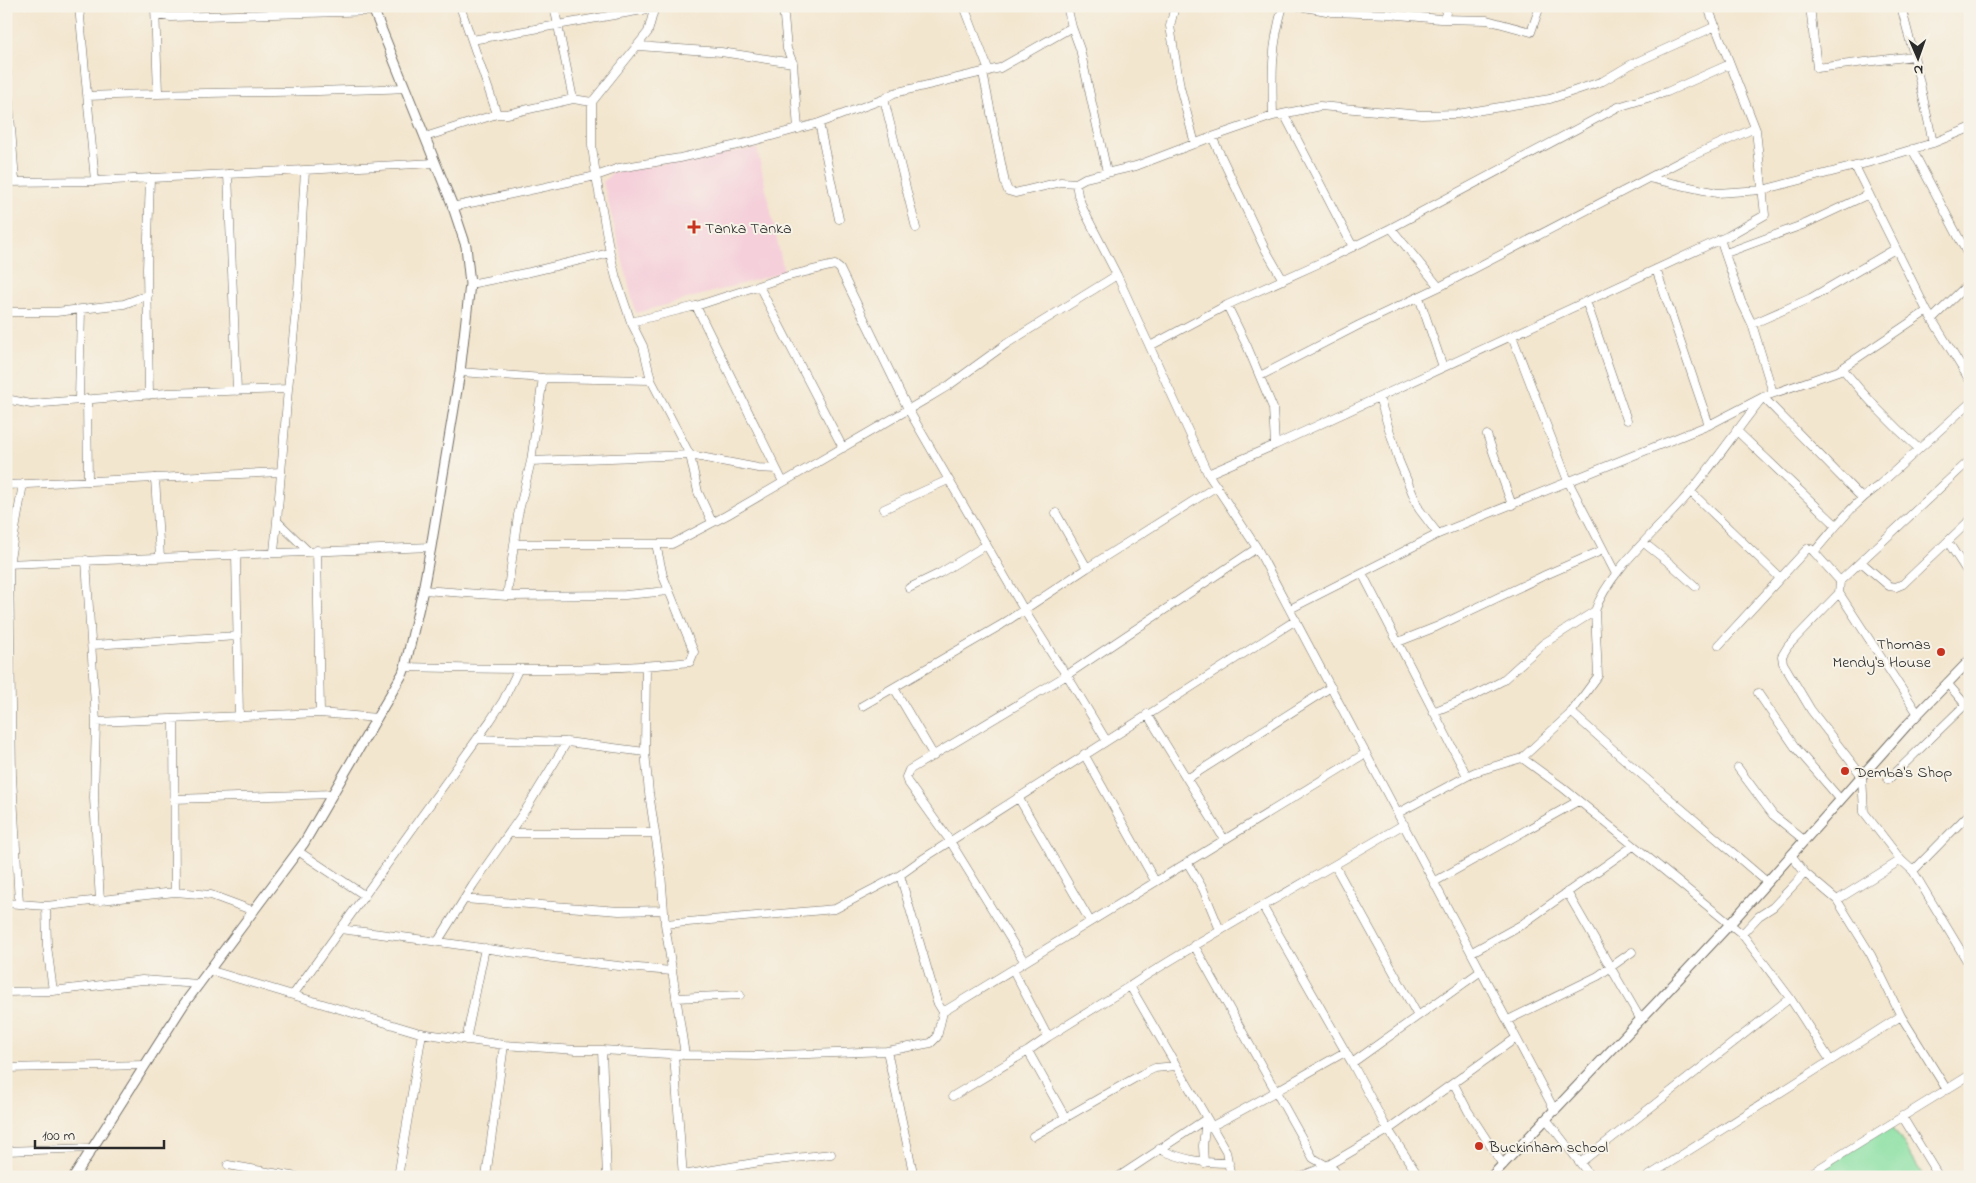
<svg xmlns="http://www.w3.org/2000/svg" width="1976" height="1183" viewBox="0 0 1976 1183" font-family="'Indie Flower',sans-serif">
	<style>
		.built { fill: #f5cfda }
		.green { fill: #8ae0a4; stroke: #5a8668 }
		.lines { fill: none; stroke-linecap: round; stroke-linejoin: round }
		.minor-casing { stroke: #716c64; stroke-width: 9 }
		.tertiary-casing { stroke: #716c64; stroke-width: 11 }
		.minor { stroke: #fff; stroke-width: 8 }
		.tertiary { stroke: #fff; stroke-width: 9 }
		.poi-dot { fill: #c8321e; stroke: #f7f3e8; stroke-width: 2 }
		.labels { text-anchor: middle; stroke-width: 4; stroke-linejoin: round; paint-order: stroke }
		.poi-label { font-size: 16px; fill: #2b2b2b; stroke: #f7f3e8; text-anchor: start }
	</style>
	<rect width="100%" height="100%" fill="#f7f3e8"/>
	<filter id="ink" filterUnits="userSpaceOnUse"><feTurbulence type="fractalNoise" baseFrequency=".02" numOctaves="2"/><feDisplacementMap in="SourceGraphic" scale="10" xChannelSelector="R" yChannelSelector="G"/><feConvolveMatrix kernelMatrix="1 2 1 2 8 2 1 2 1" color-interpolation-filters="sRGB"/></filter>
	<filter id="wash" filterUnits="userSpaceOnUse"><feTurbulence type="fractalNoise" baseFrequency=".0096" numOctaves="4" result="noise"/><feDisplacementMap in="SourceGraphic" scale="20" xChannelSelector="R" yChannelSelector="G"/><feGaussianBlur stdDeviation="1.12" result="paint"/><feColorMatrix in="noise" values="0 0 0 0 0 0 0 0 0 0 0 0 0 0 0 0 0 1.4 0 .05"/><feComposite in="paint" operator="in"/></filter>
	<g filter="url(#wash)">
		<rect width="100%" height="100%" fill="#f3e6cf"/>
		<!-- built -->
		<path class="built" d="M757,148L784,272L636,313L603,182L613,172Z"/>
		<!-- green -->
		<path class="green" d="M1891,1124L1924,1177H1810Z"/>
	</g>
	<g filter="url(#ink)">
		<g class="lines">
			<defs>
				<path id="minor" d="M79,6L95,181
					M155,6L158,93
					M460,6L497,114
					M554,6L573,99
					M783,6L787,49L793,63L798,129
					M964,6L989,71
					M1067,6L1072,27L1080,49L1107,172
					M1175,6L1170,26L1180,87L1195,144
					M1299,6L1332,12L1389,14L1440,19L1487,20L1531,32L1540,6
					M1810,6L1817,68L1914,56L1933,143
					M1901,6L1914,56
					M156,15L171,17L375,11
					M1444,19L1448,6
					M472,40L654,8
					M638,46L721,52L793,63
					M6,63L15,181
					M983,73L1005,183L1008,191L1015,193L1061,182L1076,183L1085,178L1136,166L1212,137L1273,116L1320,106L1422,115L1457,114L1550,99L1603,81L1630,65L1716,26
					M88,96C194,92 300,93 405,88
					M884,99L916,228
					M1284,114L1353,247
					M1273,116C1272,74 1271,47 1283,6
					M819,123L839,219
					M425,137L497,114H507L573,99L592,102
					M1212,137L1264,247L1283,280
					M1912,149L1970,259
					M1855,166L1927,311L1970,381
					M305,170L298,290L288,389L277,521L308,551
					M228,174L237,391
					M1649,178L1717,193L1762,190L1867,163L1933,143L1970,128
					M6,182L95,181L435,163
					M1076,183L1078,195L1083,209L1117,275L1208,474L1257,548L1555,1111
					M452,207L596,176L619,168L680,158L746,143L819,123L884,99L894,93L1000,68L1072,27
					M1391,228L1439,287
					M1720,239L1741,301L1752,324L1773,393
					M610,253L616,278L631,322L643,346L651,380L690,455L698,492L712,522
					M1726,253L1805,224L1869,194
					M1656,269L1709,425
					M470,284L530,272L610,253L596,176L592,146V102L648,32L655,6
					M759,286L843,448
					M1419,297L1443,367
					M1586,301L1627,420
					M1227,305L1247,346L1273,408L1275,445
					M696,306L783,482
					M6,312H56L124,304L148,295
					M1932,319L1970,282
					M631,322L696,306L788,276L830,266L835,265L840,269L908,409L1024,610L1057,662L1067,675L1106,740
					M1752,324L1811,298L1895,249
					M1512,336L1568,481L1616,574
					M1150,346L1227,305L1324,261L1391,228L1618,107L1667,92L1730,64
					M1842,368C1865,397 1891,424 1919,449
					M460,372L543,378L651,380
					M1260,376L1359,325L1439,287L1685,159L1755,128
					M149,395L147,269L150,178
					M1379,397L1399,461L1419,509L1438,534
					M6,399L31,404L167,393L288,389
					M87,399L88,481
					M79,400L81,309
					M1736,430L1836,525
					M1487,435L1512,505
					M1970,460L1840,581L1839,593L1788,646L1782,656L1783,663L1811,710L1862,776L1864,812L1901,860L1913,871L1970,966
					M531,461L690,455L758,468L776,469
					M1208,474L1275,445L1728,236L1765,215L1756,130L1709,10V6
					M155,478L160,557
					M6,485L281,472
					M1691,492L1780,578
					M884,509L948,480
					M1056,513L1087,568
					M1948,542L1970,576
					M1644,543L1672,565L1695,586
					M514,544H672L727,515L928,398L948,386L1006,344L1117,275
					M317,550L320,713
					M274,552L277,521
					M236,554L239,717
					M86,560L96,722L94,798L100,901
					M1861,562L1889,586L1896,587L1903,584L1970,520
					M6,564L431,547
					M1362,573L1467,776
					M1840,581L1814,552C1836,527 1850,506 1878,486L1970,403
					M909,588L940,573L986,545
					M423,590L507,596L625,595L669,591
					M1839,593L1918,714
					M507,596L518,515L531,461L543,378
					M1290,609L1438,534L1709,425L1763,397L1838,371L1927,311
					M1398,642L1436,627L1543,576L1603,550
					M92,645L238,636
					M1719,645L1807,549H1811L1814,552
					M405,667C500,669 595,672 690,662L694,652L663,576L656,544
					M646,667L645,752L649,793L661,873L665,924L685,1055
					M1947,683L1965,704
					M894,688L934,756
					M1758,693L1795,747L1840,799
					M862,706L1001,625L1087,568L1217,486
					M1433,712L1475,695L1502,681L1543,644L1595,611
					M1571,712L1634,768L1767,882
					M1147,714L1224,839
					M174,719L175,892
					M96,722L320,713L377,718
					M477,739L567,742L645,752
					M1084,754L1155,881
					M1522,758L1570,714L1598,676L1595,611C1609,569 1663,526 1691,491C1716,461 1738,428 1763,397L1862,498
					M1738,768L1773,815L1804,840
					M1187,779L1331,687
					M1888,780L1970,700
					M1018,797L1090,921
					M174,799L333,794
					M1398,813L1475,772L1522,758L1562,787L1742,934L1790,998L1830,1060
					M510,833H654
					M298,851L364,895
					M1791,855L1805,873L1837,900L1871,955L1901,1016L1947,1090
					M1187,862L1203,889L1220,930
					M1335,866L1418,1016
					M1913,871L1970,813
					M1434,882L1578,801
					M1567,892L1641,1020
					M464,899L619,911L664,910
					M1837,900L1901,860
					M6,903L46,906L175,892L211,895L254,911
					M19,903L12,777L9,564L23,484
					M46,906L47,946L53,991
					M1263,907L1352,1063L1384,1123L1419,1177
					M665,924L835,909L900,875L921,860L1296,620
					M340,929C451,942 560,962 672,971
					M1742,934L1759,916L1773,907L1805,873
					M438,941L473,885L528,806L567,742
					M1194,945L1313,1158L1334,1170L1338,1177
					M1472,952L1521,925L1633,846
					M1024,961L950,841L907,781L906,777L909,770L1067,675L1257,548
					M209,970L420,1033L504,1045L576,1050H602L685,1055L756,1056L887,1051L931,1043L937,1037L943,1012L937,1002L900,875
					M1013,970L1048,1037
					M6,992L53,991L142,980L199,984
					M293,995L490,721L503,701L518,670
					M676,998L740,995
					M943,1012L1366,753
					M1508,1020L1598,976L1632,952
					M466,1040L485,948
					M602,1050L607,1177
					M887,1051L914,1177
					M674,1055L683,1177
					M1352,1063L1481,971
					M6,1068L145,1065
					M1454,1084L1468,1111L1503,1165
					M953,1096L1028,1051
					M1902,1116L1939,1177
					M1065,1117L1028,1051L1048,1037L1130,986
					M1547,1120L1591,1177
					M1210,1127C1256,1104 1300,1077 1345,1052
					M1033,1136L1142,1074L1155,1068L1176,1066
					M1159,1149C1184,1160 1202,1163 1229,1163
					M6,1151L92,1148
					M1204,1163L1203,1146L1206,1119
					M1580,1163L1790,998
					M228,1165L297,1177
					M683,1175L760,1162L831,1154
					M398,1177L422,1033
					M486,1177L504,1045
					M1118,1177L1206,1119
					M1231,1177L1226,1151L1130,986C1219,928 1313,879 1404,824
					M1299,1177L1327,1166L1388,1130L1516,1038
					M1647,1177L1901,1016
					M1805,1177L1970,1075
					M1962,1177L1970,1172"/>
				<path id="tertiary" d="M74,1177L184,1004L304,843L403,673L405,667L423,590L431,547L460,372L470,284L466,246L452,204L372,6
					M1491,1177L1659,1000L1730,924L1908,724L1970,660"/>
			</defs>
			<!-- minor casing -->
			<use href="#minor" class="minor-casing"/>
			<!-- tertiary casing -->
			<use href="#tertiary" class="tertiary-casing"/>
			<!-- minor -->
			<use href="#minor" class="minor"/>
			<!-- tertiary -->
			<use href="#tertiary" class="tertiary"/>
		</g>
	</g>
	<!-- markers -->
	<g class="poi-dot">
		<path d="M691.5 219.5h5v5h5v5h-5v5h-5v-5h-5v-5h5z"/>
		<circle cx="1941" cy="652" r="5"/>
		<circle cx="1845" cy="771" r="5"/>
		<circle cx="1479" cy="1146" r="5"/>
	</g>
	<g class="labels">
		<!-- poi labels -->
		<g class="poi-label">
			<text x="705" y="233">Tanka Tanka</text>
			<text x="1931" y="649" text-anchor="end">Thomas<tspan x="1931" dy="18">Mendy's House</tspan></text>
			<text x="1855" y="777">Demba's Shop</text>
			<text x="1489" y="1152">Buckinham school</text>
		</g>
	</g>
	<!-- margin -->
	<rect width="1976" height="1183" fill="none" stroke="#f7f3e8" stroke-width="25"/>
	<!-- north arrow -->
	<g transform="translate(1918 58) rotate(178)" stroke="#f7f3e8" stroke-width="4" paint-order="stroke">
	<path d="M0-4L9 19L0 12L-9 19Z" fill="#2b2b2b"/>
	<text y="-8" font-size="14" font-weight="bold" text-anchor="middle" fill="#2b2b2b">N</text>
	</g>
	<!-- scale -->
	<path d="M35 1140v8h129v-8" fill="none" stroke="#2b2b2b" stroke-width="2.5"/>
	<text x="42" y="1140" font-size="15" fill="#2b2b2b" stroke="#f7f3e8" stroke-width="4" paint-order="stroke">100 m</text>
</svg>
